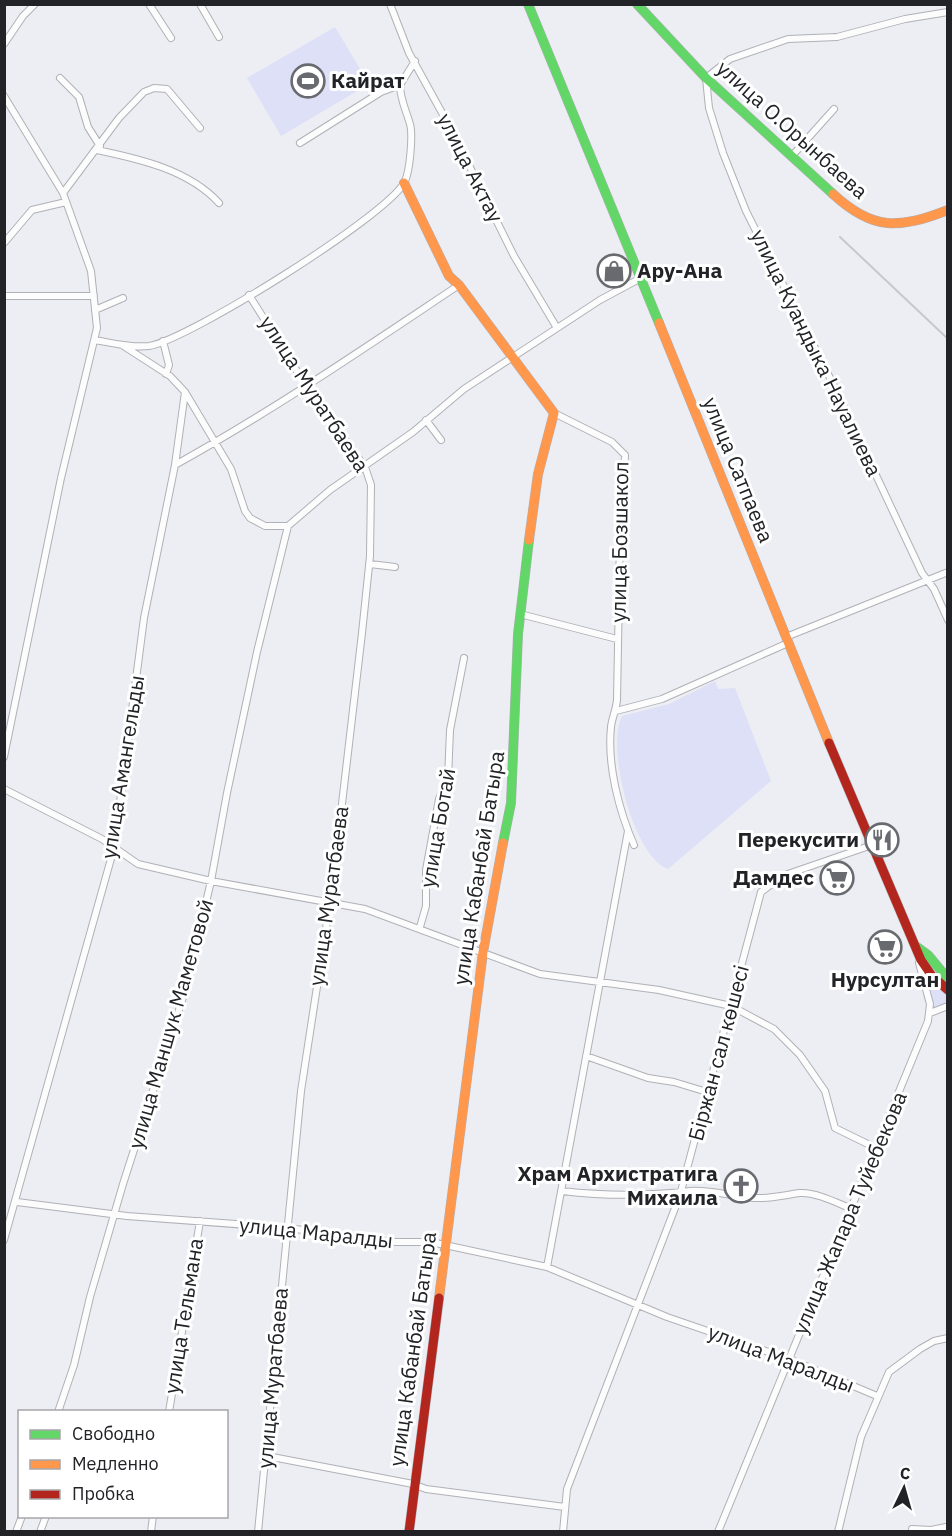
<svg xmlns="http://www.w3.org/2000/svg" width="952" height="1536" viewBox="0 0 952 1536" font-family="'IBM Plex Sans',sans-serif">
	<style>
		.green { fill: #dde0f6 }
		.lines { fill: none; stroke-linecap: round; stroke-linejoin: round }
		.street-casing { stroke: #b0b1b6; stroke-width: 8 }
		.fast-casing { stroke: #b0b1b6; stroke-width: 10 }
		.slow-casing { stroke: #b0b1b6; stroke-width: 10 }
		.jam-casing { stroke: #b0b1b6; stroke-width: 10 }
		.street { stroke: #fcfcfd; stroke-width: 6 }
		.fast { stroke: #63d668; stroke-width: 9 }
		.slow { stroke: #ff974d; stroke-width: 9 }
		.jam { stroke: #b3261e; stroke-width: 9 }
		.rail { stroke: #c7c8ca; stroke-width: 2 }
		.labels { text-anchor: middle; stroke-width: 6; stroke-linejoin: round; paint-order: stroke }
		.poi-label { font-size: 21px; font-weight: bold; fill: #222327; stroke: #fff; text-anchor: end }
		.street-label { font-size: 21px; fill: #222327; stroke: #fff }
	</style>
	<rect width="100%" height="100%" fill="#eceef4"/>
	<!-- green -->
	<path class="green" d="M335,27L369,84L281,136L247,78Z
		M715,681L718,689L735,688L771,781L668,869C633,857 606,748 622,716L669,704Z
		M938,979L947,982V1008L932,1009C918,1000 921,982 938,979Z"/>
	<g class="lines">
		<defs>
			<path id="street" d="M149,4L171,38
				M200,4L219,37
				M390,4L409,53L452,131L514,256L557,328
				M948,12L905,19L837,37L788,39L730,59L706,78L709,108L723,153L746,211L835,388L922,573L934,589L948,620
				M4,44L23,16L35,4
				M60,78L79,97L88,127L100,146
				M4,96L63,193L91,271L97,328L61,478L4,757
				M300,143L381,92L400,85
				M97,150C140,159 189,170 219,203
				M791,157L834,109
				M63,193L119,118L144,92L154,88L167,89L200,128
				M4,243L32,210L66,202
				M249,295L307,387L365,467L371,485L370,556L362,633L332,889L301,1091L258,1532
				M4,296H94
				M95,310L123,298
				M95,340C112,343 131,348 149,346C188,340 385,217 404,183C410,173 413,135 410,124C406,110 400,99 400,85L415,61
				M163,341L169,365L166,374
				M122,345L170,376L185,392L231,469L245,511L250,518L265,526H288
				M554,413L612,442L625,455L620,537L617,700C616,710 612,718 611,727C607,765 619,811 634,845
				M426,420L441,440
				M175,465C274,410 366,347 459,285
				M370,564L395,567
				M520,614L617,639
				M786,637L948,572
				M616,711L662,699L788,643
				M4,789L102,839L138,864L211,881L365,909L540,974L659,990L731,1006L774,1029L800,1055L825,1091L835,1128L876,1148
				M420,927L426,906V870L439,799L448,779L450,730L464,658
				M930,1013L948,1006
				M586,1056L648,1078L674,1082L707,1092
				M562,1191C604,1196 649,1196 690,1191C710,1189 733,1197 754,1198C770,1199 784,1195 800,1193C816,1192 837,1203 852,1209
				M17,1202L127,1216L288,1228L391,1242H431L547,1267L667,1317L789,1359L877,1396
				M4,1240L114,848L144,618L175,465L185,392
				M547,1267L628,831
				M58,1412L74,1365L90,1297L123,1184L185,991L211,881L227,793L257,652L288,526L330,490L413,432L464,389L600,300L639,279
				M169,1412L200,1221
				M267,1456L413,1484L426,1489L565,1507
				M912,1529L931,1530L946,1527
				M16,1532L22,1516
				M40,1532L46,1516
				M151,1532L153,1516
				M563,1532L567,1489L680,1195L761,892L782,876L872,845
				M718,1532L928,1021L930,1004L919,963
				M838,1532L861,1437L889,1372L920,1349L934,1341L948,1338"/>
			<path id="fast" d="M528,4L659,323
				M637,4L706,78L833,194
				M503,843L511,803L518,634L529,540
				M917,947L928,955L948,979"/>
			<path id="slow" d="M404,183L449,276L459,285L554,413L538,474L529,540
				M833,194C873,231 899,229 948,210
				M659,323L829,743
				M439,1298L483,952L503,843"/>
			<path id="jam" d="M829,743L921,960L932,976L948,990
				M409,1532L439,1298"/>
		</defs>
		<!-- street casing -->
		<use href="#street" class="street-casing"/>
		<!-- fast casing -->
		<use href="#fast" class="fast-casing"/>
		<!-- slow casing -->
		<use href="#slow" class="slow-casing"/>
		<!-- jam casing -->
		<use href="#jam" class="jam-casing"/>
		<!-- street -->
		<use href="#street" class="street"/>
		<!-- fast -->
		<use href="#fast" class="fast"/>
		<!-- slow -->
		<use href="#slow" class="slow"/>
		<!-- jam -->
		<use href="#jam" class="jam"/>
		<!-- rail -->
		<path class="rail" d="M840,237L948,339"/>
	</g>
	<!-- icons -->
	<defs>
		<symbol id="stadium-ring" viewBox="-11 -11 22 22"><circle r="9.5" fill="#fff" stroke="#696a6f" stroke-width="1.5"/><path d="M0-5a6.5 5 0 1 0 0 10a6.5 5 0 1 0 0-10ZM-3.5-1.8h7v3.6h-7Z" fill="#696a6f"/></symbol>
		<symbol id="shop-ring" viewBox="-11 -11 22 22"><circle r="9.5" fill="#fff" stroke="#696a6f" stroke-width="1.5"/><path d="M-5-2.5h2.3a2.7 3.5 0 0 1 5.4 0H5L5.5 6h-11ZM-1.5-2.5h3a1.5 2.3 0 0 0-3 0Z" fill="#696a6f"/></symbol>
		<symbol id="restaurant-ring" viewBox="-11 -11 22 22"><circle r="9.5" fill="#fff" stroke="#696a6f" stroke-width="1.5"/><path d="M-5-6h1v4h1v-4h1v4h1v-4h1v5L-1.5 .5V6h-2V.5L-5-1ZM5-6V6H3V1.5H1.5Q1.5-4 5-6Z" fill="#696a6f"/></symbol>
		<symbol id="supermarket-ring" viewBox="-11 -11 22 22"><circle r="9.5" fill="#fff" stroke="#696a6f" stroke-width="1.5"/><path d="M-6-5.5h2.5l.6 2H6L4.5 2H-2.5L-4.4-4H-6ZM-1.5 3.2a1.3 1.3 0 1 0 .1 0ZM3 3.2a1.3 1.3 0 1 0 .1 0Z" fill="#696a6f"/></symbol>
		<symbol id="church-ring" viewBox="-11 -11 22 22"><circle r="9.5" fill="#fff" stroke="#696a6f" stroke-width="1.5"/><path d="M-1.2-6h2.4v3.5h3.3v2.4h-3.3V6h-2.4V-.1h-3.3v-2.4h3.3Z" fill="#696a6f"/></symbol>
	</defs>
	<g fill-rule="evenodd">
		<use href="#stadium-ring" x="289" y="62" width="38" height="38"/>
		<use href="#shop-ring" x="595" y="252" width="38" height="38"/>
		<use href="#restaurant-ring" x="863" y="821" width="38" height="38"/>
		<use href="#supermarket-ring" x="818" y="859" width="38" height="38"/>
		<use href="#supermarket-ring" x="866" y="928" width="38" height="38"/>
		<use href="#church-ring" x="722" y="1167" width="38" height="38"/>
	</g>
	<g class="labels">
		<!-- poi labels -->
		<g class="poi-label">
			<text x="331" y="88" text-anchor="start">Кайрат</text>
			<text x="637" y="278" text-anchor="start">Ару-Ана</text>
			<text x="859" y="847">Перекусити</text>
			<text x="814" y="885">Дамдес</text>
			<text x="885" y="987" text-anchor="middle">Нурсултан</text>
			<text x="718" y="1181">Храм Архистратига<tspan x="718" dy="24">Михаила</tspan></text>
		</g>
		<!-- street labels -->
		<g class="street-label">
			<text transform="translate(792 130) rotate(42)" y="7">улица О.Орынбаева</text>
			<text transform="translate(470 168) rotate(63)" y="7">улица Актау</text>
			<text transform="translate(816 353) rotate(64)" y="7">улица Куандыка Науалиева</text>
			<text transform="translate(314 394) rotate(57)" y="7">улица Муратбаева</text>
			<text transform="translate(738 470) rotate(68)" y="7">улица Сатпаева</text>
			<text transform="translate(620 542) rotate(-89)" y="7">улица Бозшакол</text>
			<text transform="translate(123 767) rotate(-81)" y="7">улица Амангельды</text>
			<text transform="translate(438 828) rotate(-80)" y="7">улица Ботай</text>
			<text transform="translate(479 868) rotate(-81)" y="7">улица Кабанбай Батыра</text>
			<text transform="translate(329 896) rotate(-82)" y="7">улица Муратбаева</text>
			<text transform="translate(171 1024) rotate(-74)" y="7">улица Маншук Маметовой</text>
			<text transform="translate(719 1053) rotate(-75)" y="7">Біржан сал көшесі</text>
			<text transform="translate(850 1213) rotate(-67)" y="7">улица Жапара Туйебекова</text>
			<text transform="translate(316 1233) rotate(6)" y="7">улица Маралды</text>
			<text transform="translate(184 1316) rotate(-81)" y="7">улица Тельмана</text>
			<text transform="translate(413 1349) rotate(-82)" y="7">улица Кабанбай Батыра</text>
			<text transform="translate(781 1359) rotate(21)" y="7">улица Маралды</text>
			<text transform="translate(273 1378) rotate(-85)" y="7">улица Муратбаева</text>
		</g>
	</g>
	<!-- border -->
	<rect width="952" height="1536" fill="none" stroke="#222327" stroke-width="12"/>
	<!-- legend -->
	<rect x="18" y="1410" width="210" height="108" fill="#ffffff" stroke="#a7a7a9" stroke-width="1.5"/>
	<rect x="30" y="1430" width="30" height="9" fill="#63d668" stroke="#a7a7a9" stroke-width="1.5"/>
	<text x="72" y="1440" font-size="18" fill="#222327">Свободно</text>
	<rect x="30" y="1460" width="30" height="9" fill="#ff974d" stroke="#a7a7a9" stroke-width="1.5"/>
	<text x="72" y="1470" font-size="18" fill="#222327">Медленно</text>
	<rect x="30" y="1490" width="30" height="9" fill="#b3261e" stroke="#a7a7a9" stroke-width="1.5"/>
	<text x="72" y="1500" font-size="18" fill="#222327">Пробка</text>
	<!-- north arrow -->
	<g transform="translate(904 1488) rotate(5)" stroke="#ffffff" stroke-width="4.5" paint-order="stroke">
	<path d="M0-4.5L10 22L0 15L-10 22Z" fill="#222327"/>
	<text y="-9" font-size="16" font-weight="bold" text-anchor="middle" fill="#222327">С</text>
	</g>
</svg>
